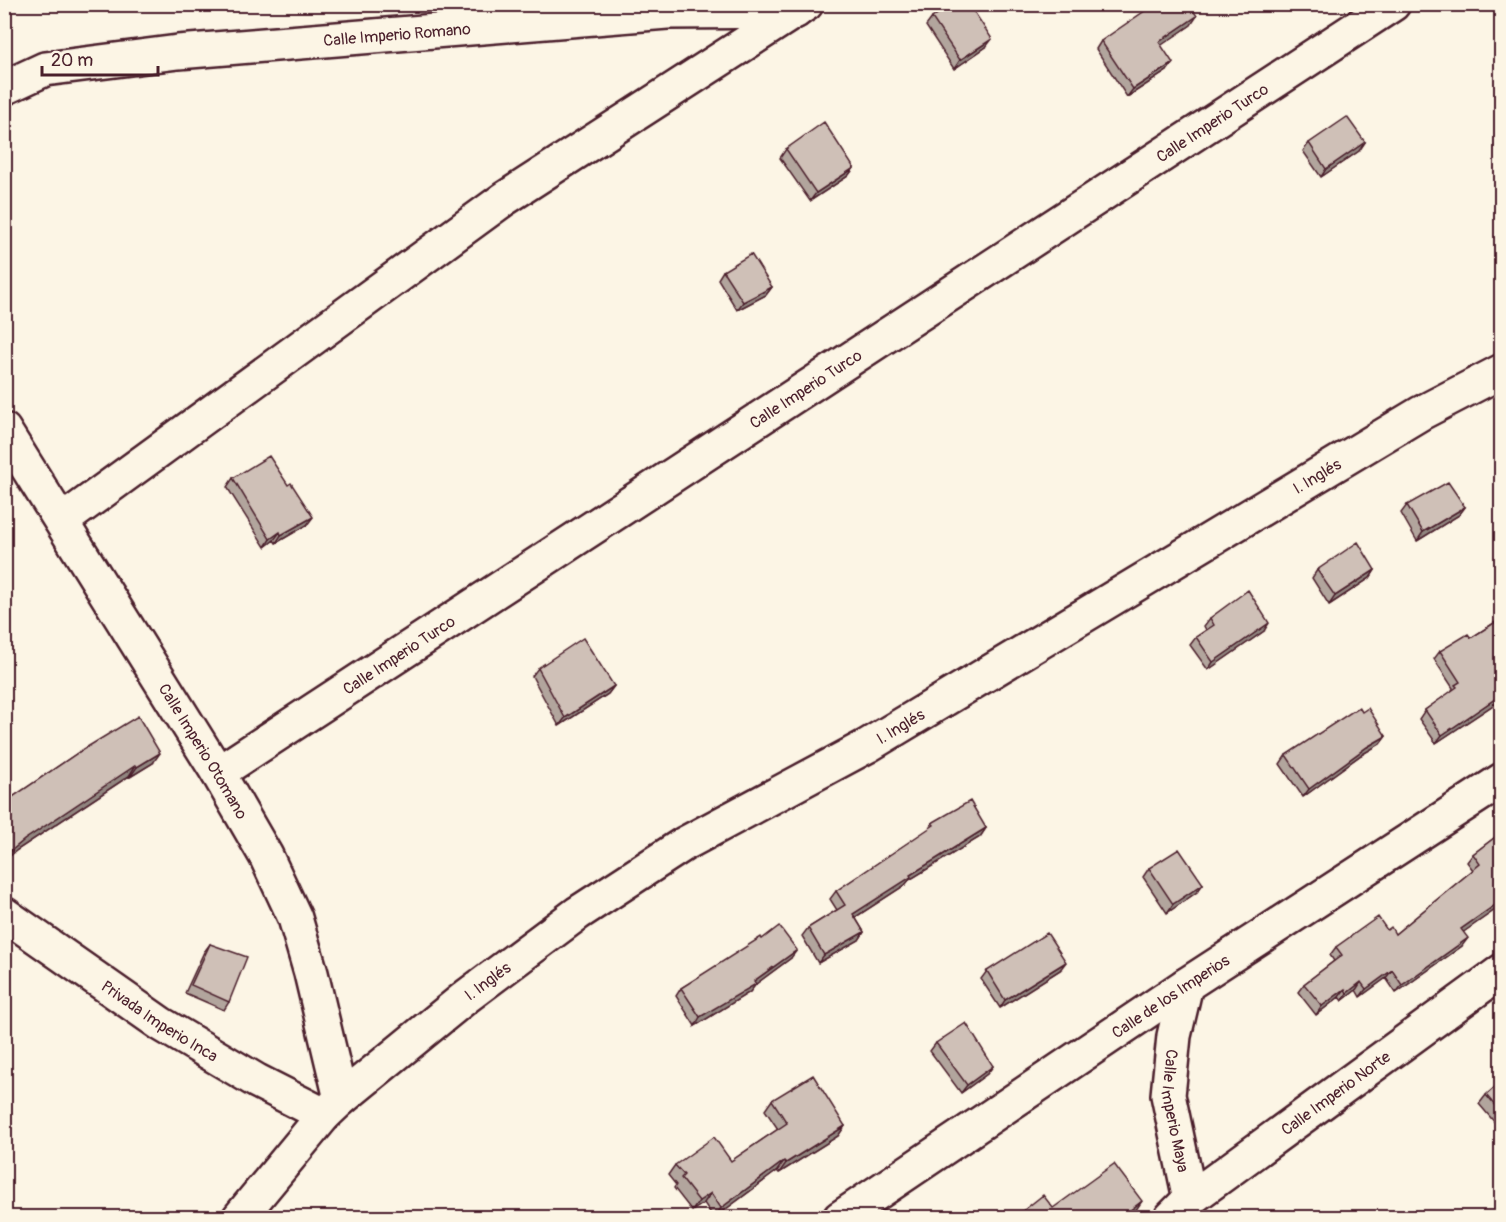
<svg xmlns="http://www.w3.org/2000/svg" width="1506" height="1222" viewBox="0 0 1506 1222" font-family="Pangolin,sans-serif">
	<style>
		.lines { fill: none; stroke-linecap: round; stroke-linejoin: round }
		.minor-casing { stroke: #4a1f2b; stroke-width: 38 }
		.minor { stroke: #fcf5e5; stroke-width: 33 }
		.wall { fill: #b2a59d; stroke: #4a1f2b; stroke-width: 1.5 }
		.shaded-wall { fill: #918680; stroke: #4a1f2b; stroke-width: 1.5 }
		.building { fill: #cfc0b7; stroke: #4a1f2b; stroke-width: 1.5 }
		.labels { text-anchor: middle; stroke-width: 4.5; stroke-linejoin: round; paint-order: stroke }
		.street-label { font-size: 16px; fill: #4a1f2b; stroke: #fcf5e5 }
	</style>
	<rect width="100%" height="100%" fill="#fcf5e5"/>
	<filter id="ink" filterUnits="userSpaceOnUse"><feTurbulence type="fractalNoise" baseFrequency=".0167" numOctaves="2"/><feDisplacementMap in="SourceGraphic" scale="12" xChannelSelector="R" yChannelSelector="G"/><feConvolveMatrix kernelMatrix="1 2 1 2 8 2 1 2 1" color-interpolation-filters="sRGB"/></filter>
	<g filter="url(#ink)">
		<g class="lines">
			<defs>
				<g id="minor">
					<path id="s1" d="M4,88L45,69L178,52L667,12L796,11"/>
					<path id="s2" d="M4,430L218,773L266,856L295,918L311,973L341,1099"/>
					<path d="M62,521L504,199L806,4"/>
					<path id="s3" d="M218,773L1393,4"/>
					<path id="s4" d="M4,914L161,1024L257,1081L324,1115"/>
					<path id="s5" d="M1186,985L1174,1036L1168,1095L1190,1199"/>
					<path id="s6" d="M239,1218L324,1115L341,1099L467,996L578,913L684,844L867,746L1421,413L1502,371"/>
					<path id="s7" d="M840,1218L1186,985L1502,780"/>
					<path id="s8" d="M1171,1218L1190,1199L1502,971"/>
				</g>
			</defs>
			<!-- minor casing -->
			<use href="#minor" class="minor-casing"/>
			<!-- minor -->
			<use href="#minor" class="minor"/>
		</g>
		<!-- wall -->
		<path class="wall" d="M932,18L986,47L954,69L926,26Z
			M1191,25L1161,45L1167,71L1127,97L1096,49L1101,41Z
			M1365,142L1359,151L1321,177L1303,151L1309,143Z
			M786,149L854,168L848,176L810,201L780,158Z
			M723,271L772,287L766,295L737,310L718,279Z
			M233,478L307,525L276,543L274,540L265,547L227,487Z
			M1407,505L1465,507L1459,515L1417,541L1401,513Z
			M1317,570H1375L1370,578L1329,605L1312,578Z
			M1210,618L1264,631L1208,670L1190,645L1196,637L1206,630L1204,626Z
			M1502,618V699L1436,743L1419,719L1425,710L1451,692L1453,688L1434,659L1440,651L1471,638Z
			M538,668L614,686L608,694L559,726L532,676Z
			M1362,712L1386,736L1380,744L1361,755L1303,797L1280,764L1286,755Z
			M79,752L153,763L130,777L129,776L17,850L4,861V803Z
			M932,823L986,828L980,837L909,880L905,885L855,917L864,932L859,940L818,963L802,936L808,928L837,910L830,899L836,891L929,829Z
			M1502,832V905L1463,932L1462,946L1396,993L1386,978L1360,997L1356,990L1342,1001L1339,997L1316,1015L1298,992L1304,984L1334,961L1330,955L1336,947L1387,930L1395,934L1473,870L1467,862L1473,854Z
			M1149,868L1203,884L1197,892L1167,913L1143,877Z
			M762,939L791,958L756,984L750,992L695,1026L676,996L681,988Z
			M210,944L229,1002L224,1010L185,993L204,952Z
			M1060,970L1000,1008L981,979L987,971Z
			M936,1043L993,1066L987,1074L961,1093L930,1051Z
			M1502,1081V1131L1479,1104L1486,1095Z
			M772,1100L845,1126L838,1136L779,1173L777,1171L714,1218L704,1203L692,1211L674,1188L676,1185L668,1175L675,1165L731,1161L778,1129L765,1110Z"/>
		<!-- shaded-wall -->
		<path class="shaded-wall" d="M1197,16L1191,25L1153,51L1159,42Z
			M992,39L986,47L954,69L960,60Z
			M1173,63L1167,71L1127,97L1133,89Z
			M1365,142L1359,151L1321,177L1326,169Z
			M854,168L848,176L810,201L816,193Z
			M772,287L766,295L737,310L743,302Z
			M1465,507L1459,515L1417,541L1423,532Z
			M313,517L307,525L276,543L281,535Z
			M280,532L274,540L265,547L270,539Z
			M1375,570L1370,578L1329,605L1335,596Z
			M1269,623L1264,631L1208,670L1213,662Z
			M614,686L608,694L559,726L565,718Z
			M1502,694V699L1436,743L1442,735Z
			M1386,736L1380,744L1361,755L1303,797L1309,789L1367,747Z
			M160,753L153,763L130,777L137,767Z
			M136,765L129,776L17,850L4,861V857L6,855L24,840Z
			M986,828L980,837L909,880L905,885L848,922L853,914L910,875Z
			M1203,884L1197,892L1167,913L1173,904Z
			M1502,900V905L1455,938L1461,929Z
			M864,932L859,940L818,963L824,955Z
			M1468,938L1462,946L1396,993L1402,985Z
			M797,950L791,958L756,984L750,992L695,1026L700,1017L754,981Z
			M1066,962L1060,970L1000,1008L1005,1000Z
			M1392,970L1386,978L1360,997L1366,989Z
			M1361,982L1356,990L1342,1001L1347,993Z
			M1345,989L1339,997L1316,1015L1322,1006Z
			M993,1066L987,1074L961,1093L967,1085Z
			M845,1126L838,1136L779,1173L786,1163Z
			M784,1161L777,1171L714,1218L721,1208Z
			M711,1193L704,1203L692,1211L699,1201Z
			M1142,1201L1136,1210L1125,1218H1120Z"/>
		<!-- building -->
		<path class="building" d="M951,4H969L992,39L960,60L932,18Z
			M1155,4H1189L1197,16L1159,42L1173,63L1133,89L1101,41Z
			M1347,117L1365,142L1326,169L1309,143Z
			M824,122L854,168L816,193L786,149Z
			M751,254L772,287L743,302L723,271Z
			M269,456L288,485L291,483L313,517L281,535L280,532L270,539L233,478Z
			M1448,482L1465,507L1423,532L1407,505Z
			M1358,542L1375,570L1335,596L1317,570Z
			M1248,590L1269,623L1213,662L1196,637L1214,625L1210,618Z
			M1502,618V694L1442,735L1425,710L1457,687L1455,685L1460,682L1440,651L1468,634L1471,638Z
			M583,638L614,686L565,718L538,668Z
			M1359,707L1362,712L1368,708L1386,736L1367,747L1309,789L1286,755Z
			M138,716L160,753L137,767L136,765L24,840L6,855L4,853V803L79,752Z
			M970,801L986,828L910,875L911,877L853,914L864,932L824,955L808,928L845,905L836,891L934,825L932,823Z
			M1502,832V900L1461,929L1468,938L1402,985L1392,970L1366,989L1361,982L1347,993L1345,989L1322,1006L1304,984L1342,955L1336,947L1378,917L1387,930L1391,927L1395,934L1480,864L1473,854Z
			M1179,849L1203,884L1173,904L1149,868Z
			M779,926L797,950L754,981L756,984L700,1017L681,988L761,937L762,939Z
			M1047,933L1066,962L1005,1000L987,971Z
			M210,944L247,957L229,1002L191,985Z
			M966,1023L993,1066L967,1085L936,1043Z
			M813,1075L845,1126L786,1163L784,1161L721,1208L711,1193L699,1201L681,1178L684,1175L675,1165L714,1137L731,1161L787,1123L772,1100Z
			M1502,1081V1114L1486,1095Z
			M1114,1164L1142,1201L1120,1218H1014L1043,1195L1053,1208Z"/>
	</g>
	<g class="labels">
		<!-- street labels -->
		<g class="street-label">
			<text dy="6" stroke="none"><textPath href="#s1" startOffset="399">Calle Imperio Romano</textPath></text>
			<text dy="6" stroke="none"><textPath href="#s3" startOffset="1188">Calle Imperio Turco</textPath></text>
			<text dy="6" stroke="none"><textPath href="#s3" startOffset="702">Calle Imperio Turco</textPath></text>
			<text dy="6" stroke="none"><textPath href="#s6" startOffset="1317">I. Inglés</textPath></text>
			<text dy="6" stroke="none"><textPath href="#s3" startOffset="216">Calle Imperio Turco</textPath></text>
			<text dy="6" stroke="none"><textPath href="#s6" startOffset="831">I. Inglés</textPath></text>
			<text dy="6" stroke="none"><textPath href="#s2" startOffset="378">Calle Imperio Otomano</textPath></text>
			<text dy="6" stroke="none"><textPath href="#s6" startOffset="345">I. Inglés</textPath></text>
			<text dy="6" stroke="none"><textPath href="#s7" startOffset="398">Calle de los Imperios</textPath></text>
			<text dy="6" stroke="none"><textPath href="#s4" startOffset="189">Privada Imperio Inca</textPath></text>
			<text dy="6" stroke="none"><textPath href="#s8" startOffset="207">Calle Imperio Norte</textPath></text>
			<text dy="6" stroke="none"><textPath href="#s5" startOffset="128">Calle Imperio Maya</textPath></text>
		</g>
	</g>
	<!-- margin -->
	<rect width="1506" height="1222" fill="none" stroke="#fcf5e5" stroke-width="24"/>
	<rect x="12" y="12" width="1482" height="1198" fill="none" stroke="#4a1f2b" stroke-width="2" filter="url(#ink)"/>
	<!-- scale -->
	<path d="M42 66v9h116v-9" fill="none" stroke="#4a1f2b" stroke-width="3"/>
	<text x="51" y="66" font-size="18" fill="#4a1f2b" stroke="#fcf5e5" stroke-width="4.5" paint-order="stroke">20 m</text>
</svg>
